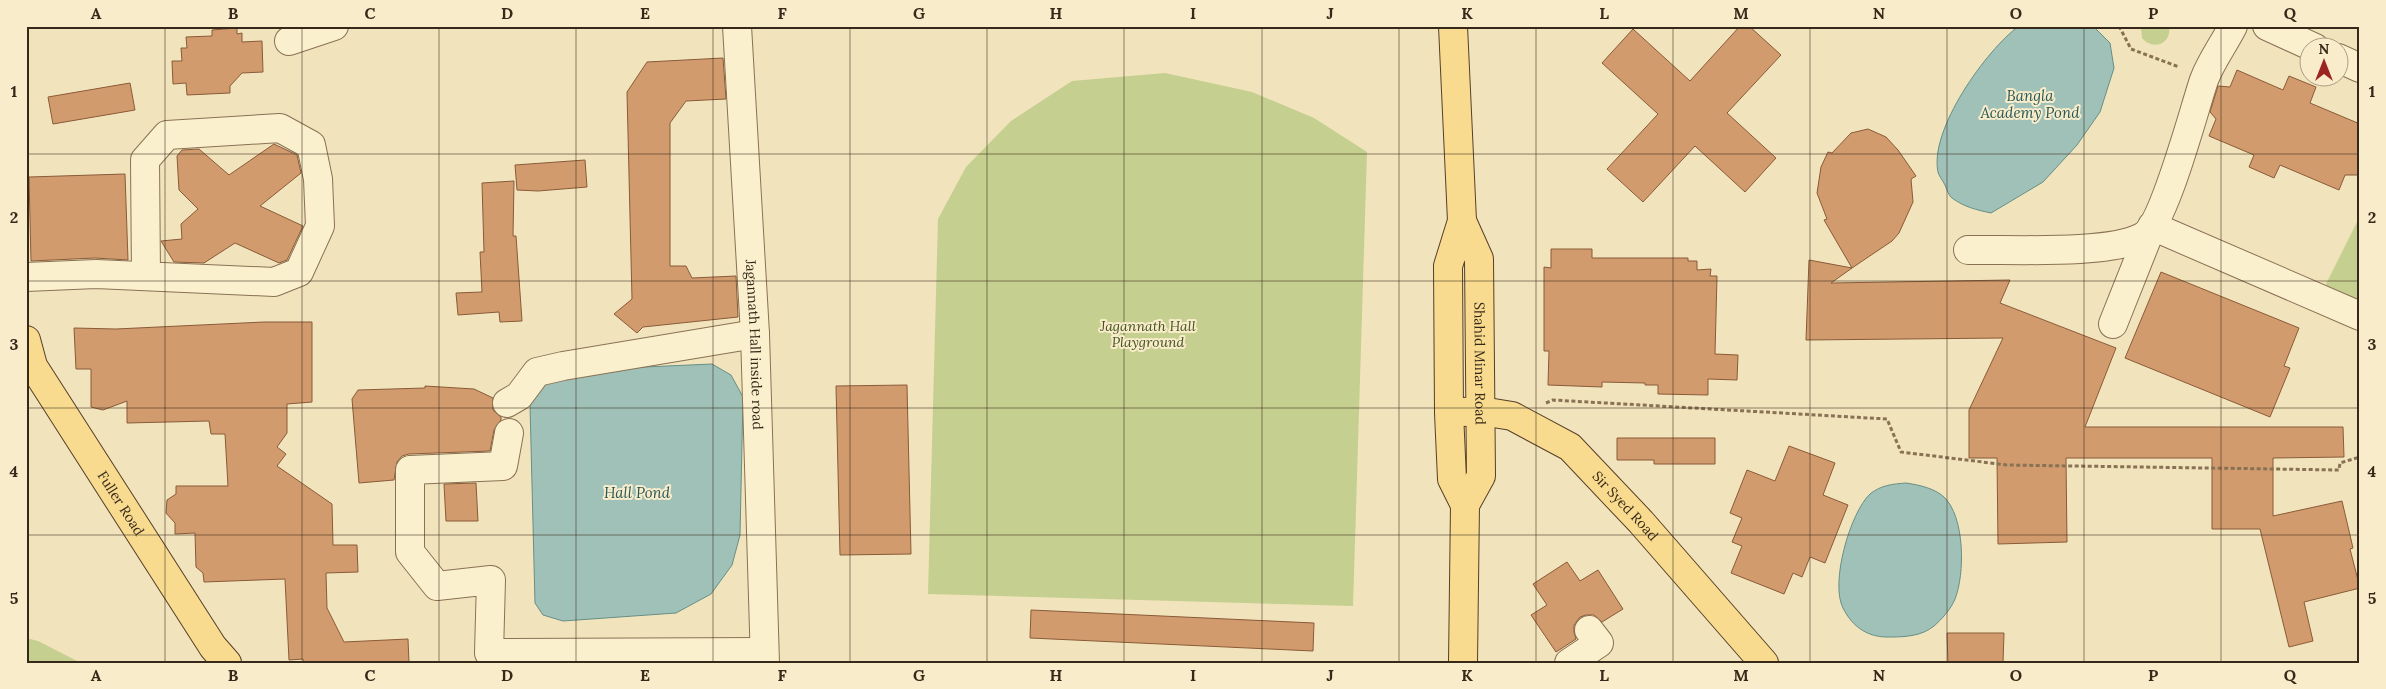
<svg xmlns="http://www.w3.org/2000/svg" width="2386" height="689" viewBox="0 0 2386 689" font-family="Lora,serif">
	<style>
		.green { fill: #c5cf8f }
		.water { fill: #a0c1b8; stroke: #678f86 }
		.building { fill: #d29b6e; stroke: #895b38 }
		.lines { fill: none; stroke-linecap: round; stroke-linejoin: round }
		.minor-casing { stroke: #897254; stroke-width: 30 }
		.major-casing { stroke: #563f29; stroke-width: 30 }
		.path { stroke: #897254; stroke-width: 3; stroke-dasharray: 4 2.5; stroke-linecap: butt }
		.minor { stroke: #fbf0ce; stroke-width: 28 }
		.major { stroke: #f8db8e; stroke-width: 28 }
		.grid { fill: none; stroke: #37291a; stroke-width: 1; stroke-opacity: 0.55 }
		.labels { text-anchor: middle; stroke-width: 4; stroke-linejoin: round; paint-order: stroke }
		.park-label { font-size: 14px; font-style: italic; fill: #45541f; stroke: #f8eccb }
		.street-label { font-size: 14px; fill: #37291a; stroke: #f8eccb }
		.water-label { font-size: 15px; font-style: italic; fill: #285856; stroke: #f8eccb }
		.neatline { fill: none; stroke: #37291a; stroke-width: 2 }
		.grid-label { font-size: 16px; text-anchor: middle; font-weight: bold; fill: #37291a }
	</style>
	<rect width="100%" height="100%" fill="#f1e3bb"/>
	<!-- green -->
	<path class="green" d="M2141,26H2169C2172,44 2153,51 2142,38Z
		M1165,73L1252,92L1314,118L1367,152L1353,606L928,594L938,219L966,167L1011,121L1072,81Z
		M2360,216V303L2325,286Z
		M26,638L38,641L81,663H26Z"/>
	<!-- water -->
	<path class="water" d="M2019,26H2093L2110,43L2114,68L2100,112L2077,145L2043,182L1991,213C1977,210 1964,207 1952,198C1949,196 1947,190 1945,185C1943,181 1939,176 1938,172C1929,130 1986,50 2019,26Z
		M712,364L731,375L743,397L740,535L732,565L711,594L676,613L563,621L543,615L535,603L530,405L536,388L555,374L600,369Z
		M1906,483C1919,485 1934,488 1944,497C1965,517 1965,574 1955,599C1951,609 1942,619 1934,626C1922,636 1905,637 1891,637C1869,638 1853,628 1843,608C1830,583 1850,513 1870,494C1881,485 1893,484 1906,483Z"/>
	<!-- building -->
	<path class="building" d="M1740,26H1749L1781,55L1727,113L1776,158L1745,192L1695,146L1643,202L1607,169L1658,114L1602,63L1633,29L1690,81Z
		M237,28V34L242,33V42L262,41L263,72L242,73L230,86V93L187,95L186,83L173,84L172,61H182L181,48H187L186,37L212,36V30Z
		M723,58L726,99L686,101L670,123V266H686L692,278L736,276L738,317L643,327L637,333L614,314L632,299L627,92L647,62Z
		M2237,70L2283,90L2289,76L2316,87L2310,103L2360,124V175H2345L2339,190L2280,165L2274,178L2249,167L2254,155L2209,136L2216,119L2210,112L2218,86L2230,87Z
		M130,83L135,110L53,124L48,97Z
		M1868,129L1886,137L1898,150L1916,176L1911,179L1913,202L1899,233L1892,241L1852,268L1824,220L1827,219L1817,193L1821,167L1828,152L1832,153L1851,133Z
		M274,144L297,155L301,173L260,206L303,226L287,260L279,263L235,243L204,263L174,262L161,241L182,239L181,224L198,209L179,190L177,156L182,150L199,149L229,175Z
		M585,160L587,187L538,191L517,190L515,165Z
		M125,174L128,260L95,258L31,261L29,177Z
		M514,181L513,236H516L522,321L500,322L499,312L458,315L456,293L482,292L480,252H484L482,183Z
		M1551,249H1592V258H1688V261H1697V270L1711,269L1710,276H1717L1715,354L1738,355L1737,380L1708,379V395L1658,394V385H1645V383L1602,382V387L1548,385L1549,351H1544V267L1551,268Z
		M1809,260L1852,268L1831,283L2010,280L2000,303L2116,348L2085,427H2343L2344,457L2273,458V516L2342,501L2353,548L2350,549L2360,588L2304,602L2313,641L2289,647L2260,529H2212V458H2066L2067,542L1998,544L1997,458H1969V410L2003,338L1806,340Z
		M2161,272L2299,328L2284,366L2290,368L2270,417L2125,358Z
		M264,322H312V402L287,404V433L277,447L286,454L277,466L332,504L333,545H357L358,572L326,573L327,608L344,642L408,639L409,663H304L303,659L289,660L285,579L204,582L203,573L196,567L195,533L175,534V523L166,513L167,500L176,494V486H228L225,434H211L209,421L127,423V401L103,410L91,407V369H76L74,328L116,329Z
		M907,385L911,554L840,555L836,386Z
		M425,386L474,389L493,398V410L501,417V420L494,430L490,451L409,454L402,456L397,462L394,480L359,483L352,399L358,390L425,388Z
		M1617,438H1715V464H1654V460H1617Z
		M1789,446L1835,463L1823,495L1848,505L1825,563L1810,557L1802,577L1793,573L1784,594L1731,573L1742,546L1732,542L1742,518L1730,513L1747,470L1775,481Z
		M476,483L478,521H446L444,484Z
		M1567,562L1580,581L1598,570L1623,609L1602,622L1594,615H1586L1580,617L1574,625V632L1576,639L1556,652L1531,615L1547,605L1533,584Z
		M1031,610L1314,623L1313,651L1030,638Z
		M1947,633H2004L2003,663H1948Z"/>
	<g class="lines">
		<defs>
			<g id="minor">
				<path id="s1" d="M737,26L755,334L765,663"/>
				<path d="M2267,26L2315,48"/>
				<path d="M289,41L334,26"/>
				<path d="M2338,58L2360,68"/>
				<path d="M1968,250C2008,249 2109,255 2142,237C2164,226 2194,109 2204,80C2211,61 2224,44 2233,26"/>
				<path d="M26,277L96,274L274,282L299,272L320,226L318,179L311,145L280,128L167,135L145,160L146,276"/>
				<path d="M2113,324L2152,226L2360,316"/>
				<path d="M507,403L519,396L537,372L563,366L755,334"/>
				<path d="M509,433L503,466L410,470V552L437,586L491,580L489,653L764,652"/>
				<path d="M1569,663L1599,643L1589,630"/>
			</g>
			<g id="major">
				<path d="M1453,26L1462,221L1448,266L1449,413L1452,479L1465,505"/>
				<path id="s2" d="M1462,221L1479,259L1481,476L1465,505L1463,663"/>
				<path id="s3" d="M26,340L33,366L213,647L227,663"/>
				<path id="s4" d="M1463,412L1481,411L1512,416L1570,447L1641,522L1764,663"/>
			</g>
		</defs>
		<!-- minor casing -->
		<use href="#minor" class="minor-casing"/>
		<!-- major casing -->
		<use href="#major" class="major-casing"/>
		<!-- path -->
		<path class="path" d="M2119,26L2131,49L2179,67
			M1546,403L1553,400L1887,419L1901,452L2007,465L2339,470L2340,463L2360,457"/>
		<!-- minor -->
		<use href="#minor" class="minor"/>
		<!-- major -->
		<use href="#major" class="major"/>
	</g>
	<!-- grid -->
	<path class="grid" d="M165,26V663M302,26V663M439,26V663M576,26V663M713,26V663M850,26V663M987,26V663M1124,26V663M1262,26V663M1399,26V663M1536,26V663M1673,26V663M1810,26V663M1947,26V663M2084,26V663M2221,26V663M26,154H2360M26,281H2360M26,408H2360M26,535H2360"/>
	<g class="labels">
		<!-- park labels -->
		<g class="park-label">
			<text x="1148" y="331">Jagannath Hall<tspan x="1148" dy="16">Playground</tspan></text>
		</g>
		<!-- street labels -->
		<g class="street-label">
			<text dy="5" stroke="none"><textPath href="#s1" startOffset="319">Jagannath Hall inside road</textPath></text>
			<text dy="5" stroke="none"><textPath href="#s2" startOffset="146">Shahid Minar Road</textPath></text>
			<text dy="5" stroke="none"><textPath href="#s3" startOffset="190">Fuller Road</textPath></text>
			<text dy="5" stroke="none"><textPath href="#s4" startOffset="196">Sir Syed Road</textPath></text>
		</g>
		<!-- water labels -->
		<g class="water-label">
			<text x="2030" y="101">Bangla<tspan x="2030" dy="17">Academy Pond</tspan></text>
			<text x="637" y="498">Hall Pond</text>
		</g>
	</g>
	<!-- border -->
	<rect width="2386" height="689" fill="none" stroke="#f8eccb" stroke-width="55"/>
	<!-- north arrow -->
	<g transform="translate(2324 62)"><circle r="24" fill="#f8eccb" stroke="#ab9e84"/>
	<path d="M0-4L9 19L0 12L-9 19Z" fill="#9c2420"/>
	<text y="-8" font-size="14" font-weight="bold" text-anchor="middle" fill="#37291a">N</text>
	</g>
	<rect x="28" y="28" width="2330" height="634" class="neatline"/>
	<g class="grid-label">
		<text x="96" y="19">A</text>
		<text x="233" y="19">B</text>
		<text x="370" y="19">C</text>
		<text x="507" y="19">D</text>
		<text x="645" y="19">E</text>
		<text x="782" y="19">F</text>
		<text x="919" y="19">G</text>
		<text x="1056" y="19">H</text>
		<text x="1193" y="19">I</text>
		<text x="1330" y="19">J</text>
		<text x="1467" y="19">K</text>
		<text x="1604" y="19">L</text>
		<text x="1741" y="19">M</text>
		<text x="1879" y="19">N</text>
		<text x="2016" y="19">O</text>
		<text x="2153" y="19">P</text>
		<text x="2290" y="19">Q</text>
		<text x="14" y="97">1</text>
		<text x="2372" y="97">1</text>
		<text x="14" y="223">2</text>
		<text x="2372" y="223">2</text>
		<text x="14" y="350">3</text>
		<text x="2372" y="350">3</text>
		<text x="14" y="477">4</text>
		<text x="2372" y="477">4</text>
		<text x="14" y="604">5</text>
		<text x="2372" y="604">5</text>
		<text x="96" y="681">A</text>
		<text x="233" y="681">B</text>
		<text x="370" y="681">C</text>
		<text x="507" y="681">D</text>
		<text x="645" y="681">E</text>
		<text x="782" y="681">F</text>
		<text x="919" y="681">G</text>
		<text x="1056" y="681">H</text>
		<text x="1193" y="681">I</text>
		<text x="1330" y="681">J</text>
		<text x="1467" y="681">K</text>
		<text x="1604" y="681">L</text>
		<text x="1741" y="681">M</text>
		<text x="1879" y="681">N</text>
		<text x="2016" y="681">O</text>
		<text x="2153" y="681">P</text>
		<text x="2290" y="681">Q</text>
	</g>
</svg>
